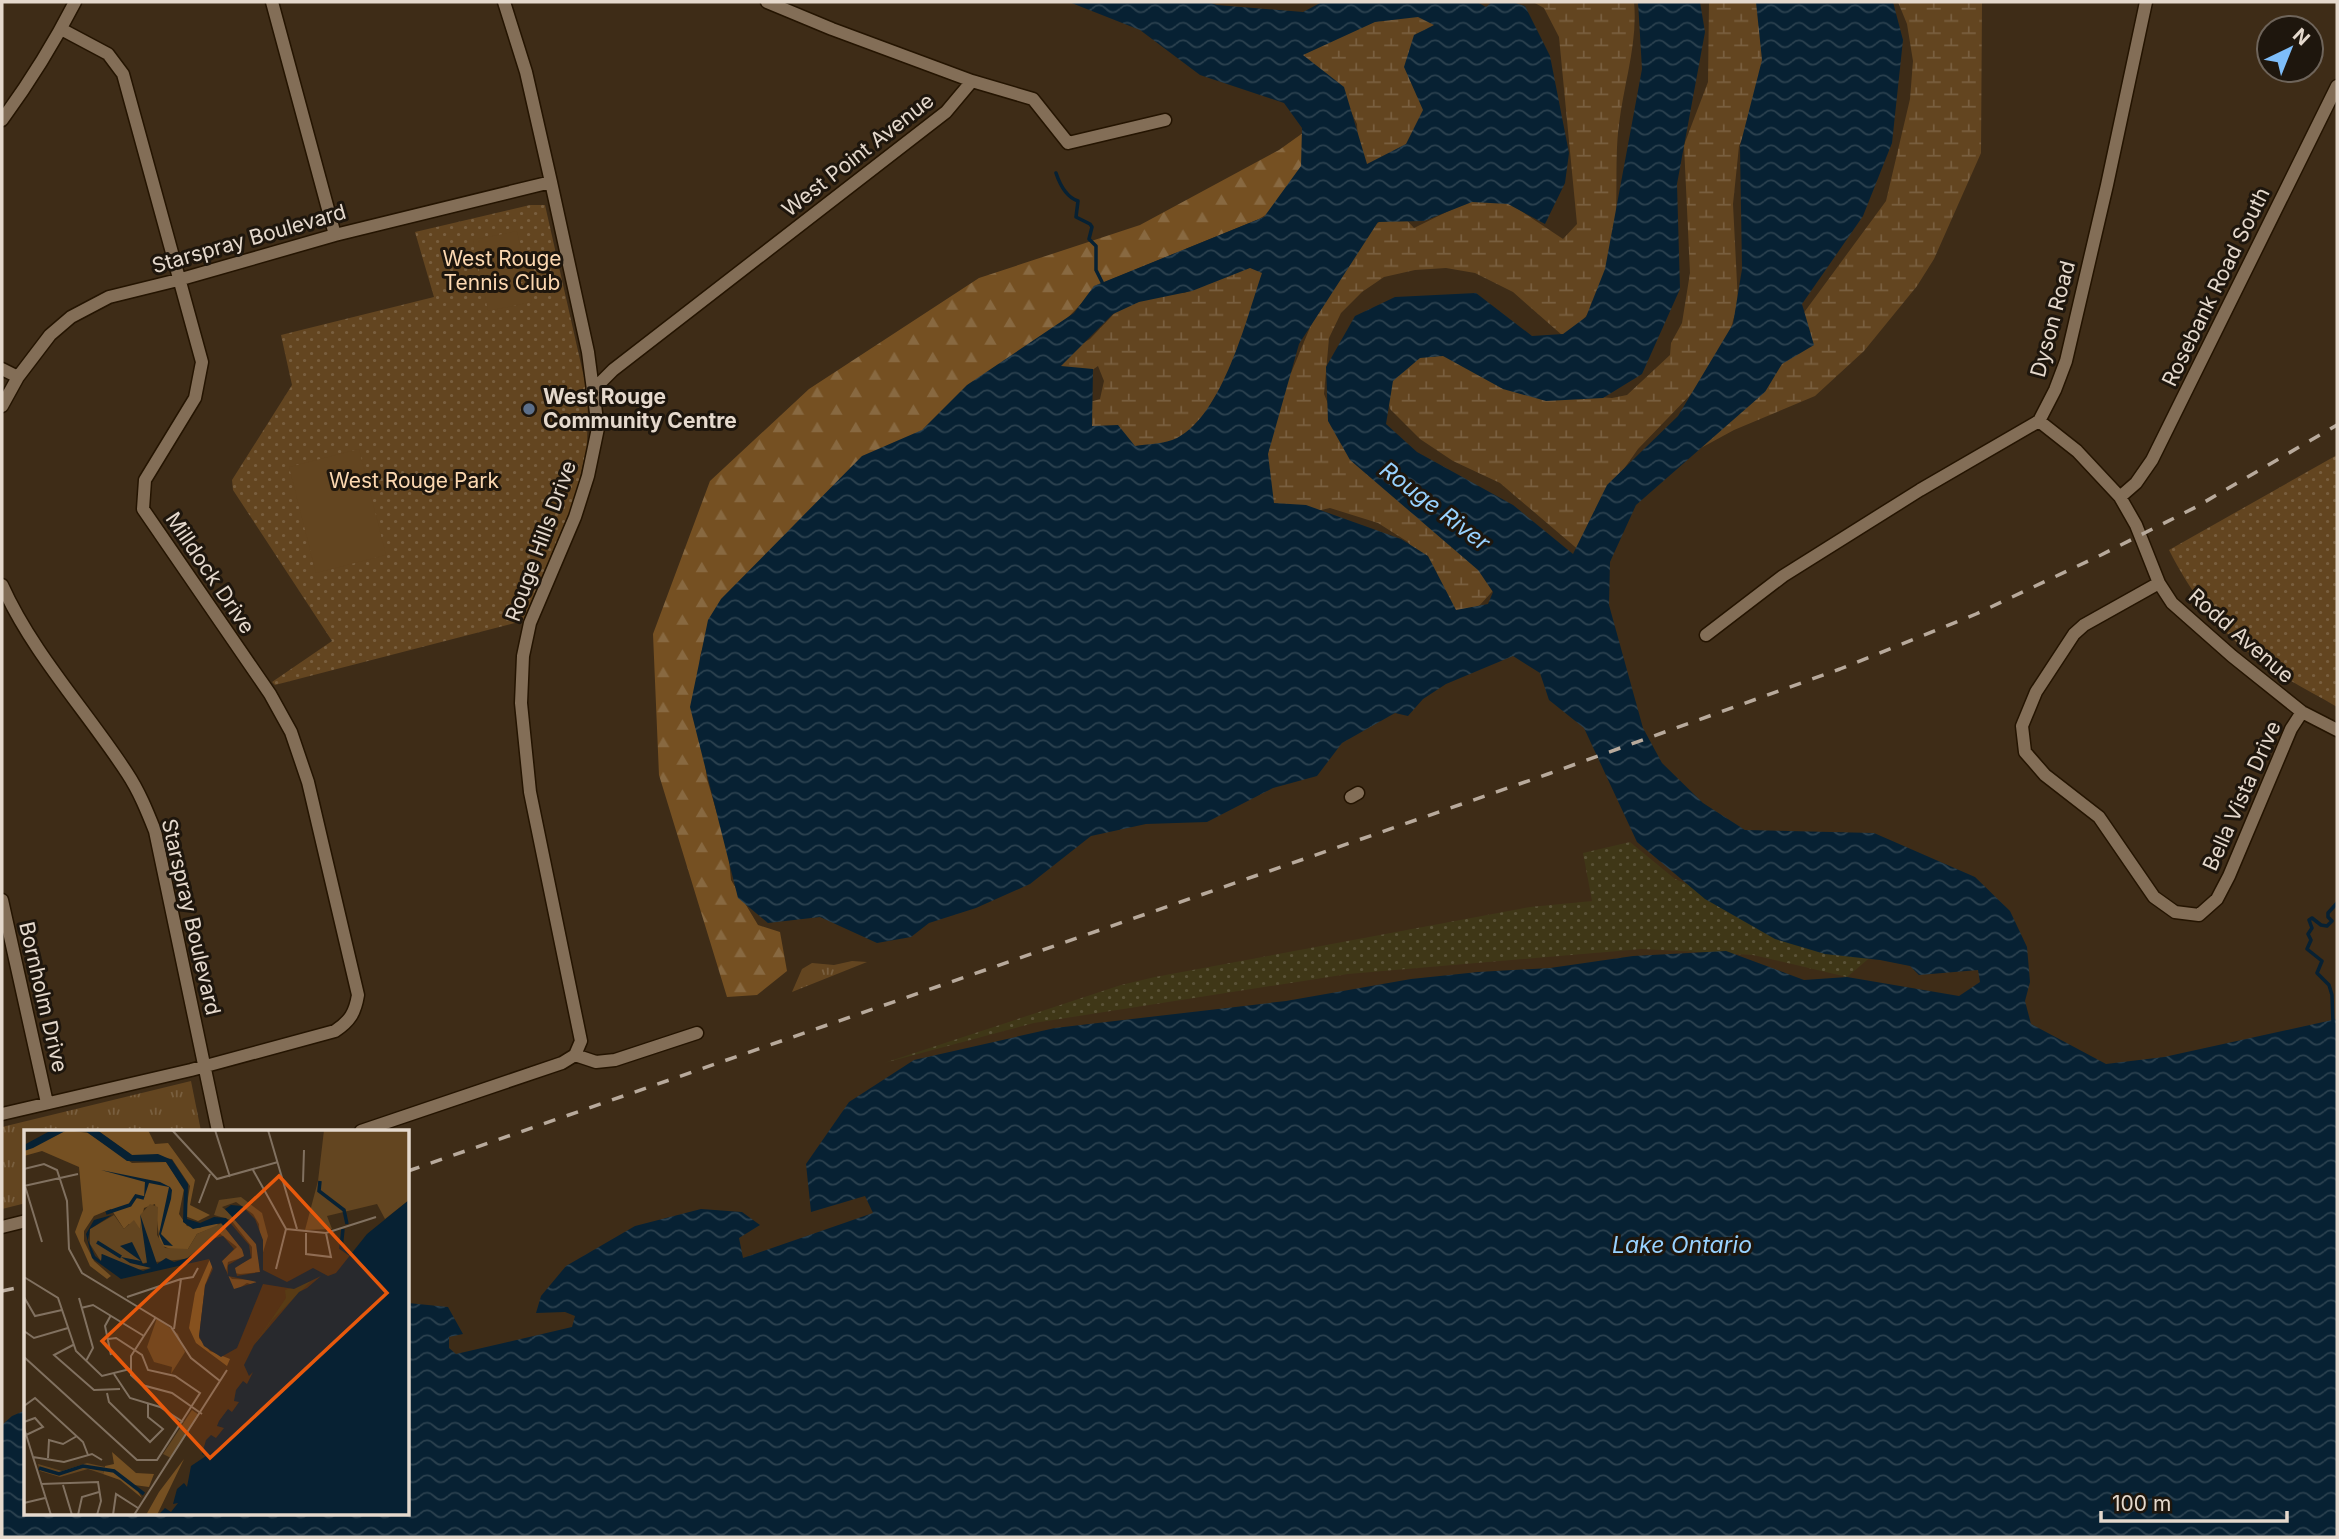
<svg xmlns="http://www.w3.org/2000/svg" width="2339" height="1539" viewBox="0 0 2339 1539" font-family="Inter,sans-serif">
	<style>
		.grass { fill: url(#grass-tufts) }
		.forest { fill: url(#forest-firs) }
		.wetland { fill: url(#wetland-marsh) }
		.sand { fill: url(#sand-dots) }
		.park { fill: url(#park-dots) }
		.garden { fill: #634520 }
		.water { fill: url(#water-waves); fill-rule: evenodd }
		.lines { fill: none; stroke-linecap: round; stroke-linejoin: round }
		.stream { stroke: #072133; stroke-width: 3.5 }
		.minor-casing { stroke: #241401; stroke-width: 15 }
		.minor { stroke: #836e57; stroke-width: 12 }
		.rail { stroke: #b8aa9c; stroke-width: 3.5; stroke-dasharray: 12 12; stroke-linecap: butt }
		.service-dot { fill: #5c6f8a; stroke: #1e160d; stroke-width: 2.5 }
		.labels { text-anchor: middle; stroke-width: 6; stroke-linejoin: round; paint-order: stroke }
		.street-label { font-size: 21px; fill: #e5d9cd; stroke: #1e160d }
		.park-label { font-size: 21px; fill: #fcd8b1; stroke: #1e160d }
		.poi-label { font-size: 21px; font-weight: bold; fill: #e5d9cd; stroke: #1e160d; text-anchor: start }
		.water-label { font-size: 23px; font-style: italic; fill: #98d2ff; stroke: #1e160d }
		.inset-river { fill: none; stroke: #072133; stroke-width: 3.5 }
		.inset-road { fill: none; stroke: #817160; stroke-width: 2 }
		.view { fill: #e8590c; fill-opacity: 0.15; stroke: #e8590c; stroke-width: 3.5 }
		.inset-edge { fill: none; stroke: #e5d9cd; stroke-width: 3.5 }
	</style>
	<defs>
		<pattern id="grass-tufts" width="24" height="20" patternUnits="userSpaceOnUse" patternTransform="scale(1.75)"><rect width="24" height="20" fill="#634520"/><path d="M3 7l-1-3M5 7V3M7 7l1-3M15 17l-1-3M17 17v-4M19 17l1-3" fill="none" stroke="#795f3f"/></pattern>
		<pattern id="forest-firs" width="22" height="20" patternUnits="userSpaceOnUse" patternTransform="scale(1.75)"><rect width="22" height="20" fill="#755022"/><path d="M5 1l3.5 6h-7zM16 11l3.5 6h-7z" fill="#886941"/></pattern>
		<pattern id="wetland-marsh" width="20" height="14" patternUnits="userSpaceOnUse" patternTransform="scale(1.75)"><rect width="20" height="14" fill="#634520"/><path d="M1 5h8M5 5V1M11 12h8M15 12V8" fill="none" stroke="#795f3f"/></pattern>
		<pattern id="sand-dots" width="8" height="8" patternUnits="userSpaceOnUse" patternTransform="scale(1.75)"><rect width="8" height="8" fill="#3f3717"/><path d="M2 2h.1M6 6h.1" fill="none" stroke="#5b5338" stroke-width="1.8" stroke-linecap="round"/></pattern>
		<pattern id="park-dots" width="8" height="8" patternUnits="userSpaceOnUse" patternTransform="scale(1.75)"><rect width="8" height="8" fill="#634520"/><path d="M2 2h.1M6 6h.1" fill="none" stroke="#795f3f" stroke-width="1.8" stroke-linecap="round"/></pattern>
		<pattern id="water-waves" width="16" height="10" patternUnits="userSpaceOnUse" patternTransform="scale(1.75)"><rect width="16" height="10" fill="#072133"/><path d="M0 5q4-4 8 0t8 0" fill="none" stroke="#2b414f"/></pattern>
	</defs>
	<rect width="100%" height="100%" fill="#3e2c17"/>
	<!-- grass -->
	<path class="grass" d="M852,961L867,962L792,992L802,969L812,963L834,965Z
		M191,1081L201,1131H26V1203L2,1209V1127Z"/>
	<!-- forest -->
	<path class="forest" d="M1307,130L1312,168L1293,198L1259,219L1100,284L1056,330L711,623L700,656L698,707L707,779L728,851L731,880L758,925L780,932L787,971L757,995L727,997L659,775L653,634L710,481L809,389L979,278L1140,225L1279,150Z"/>
	<!-- wetland -->
	<path class="wetland" d="M1533,2H1634C1638,42 1624,83 1619,124C1611,182 1629,267 1587,315C1579,324 1573,331 1562,335L1513,292L1475,273L1446,268L1415,270L1384,277L1362,292L1341,313L1329,338L1324,394L1335,421L1501,582L1468,618L1453,626L1440,587L1408,542L1378,523L1330,508L1275,520L1259,471L1286,385L1324,294L1370,228L1392,214L1400,213L1414,228L1471,200L1503,199L1563,239L1577,224L1559,37L1544,8Z
		M1709,2H1761L1767,83L1739,146L1733,204L1738,303L1721,363L1638,449L1597,507L1581,552L1500,483L1453,461L1420,439L1390,409L1386,393L1393,375L1426,348L1550,393L1612,398L1627,395L1670,355L1671,343L1682,323L1690,273L1684,145L1708,82Z
		M1898,2H1982L1981,153L1934,259L1917,286L1864,351L1815,396L1734,430L1666,467L1786,337L1886,201L1910,99L1913,61L1907,24Z
		M1445,15L1483,121L1368,167L1359,159L1357,124L1336,81L1298,58L1289,47L1367,18Z
		M1273,258L1227,401L1125,512L1080,405L1100,399L1104,381L1098,366L963,461L1051,362L1090,339L1129,298L1146,292L1184,293Z"/>
	<!-- sand -->
	<path class="sand" d="M1630,842L1675,879L1754,913L1880,949L1847,977L1753,955L1642,949L1348,974L1034,1023L884,1063L1121,985L1155,977L1530,907L1592,901L1583,853Z"/>
	<!-- park -->
	<path class="park" d="M530,205H545L588,395L587,447L575,499L523,621L275,685L272,682L332,641L233,490L232,480L292,385L281,335L434,297L415,232Z
		M2337,455V707C2310,691 2279,676 2253,656C2216,628 2190,591 2169,550Z"/>
	<!-- garden -->
	<path class="garden" d="M517,231L521,251L477,260L473,240Z
		M522,256L526,276L482,285L478,265Z
		M527,282L532,302L488,311L484,291Z
		M359,449L386,555L316,573L289,467Z"/>
	<!-- water -->
	<path class="water" d="M1069,2H1208L1217,5L1303,12L1322,2H1477L1486,7L1492,2H1512L1525,6L1550,56L1569,153L1565,183L1545,224L1508,204L1472,202L1424,221L1378,222L1299,344L1268,454L1274,503L1306,505L1401,539L1428,556L1456,610L1488,604L1493,592L1478,570L1350,460L1328,421L1326,367L1355,316L1395,297L1476,293L1532,336L1563,334L1586,317L1605,269L1642,69L1638,2H1700L1705,32L1677,184L1680,289L1642,374L1603,398L1546,401L1503,389L1443,356L1420,358L1393,381L1386,424L1417,452L1513,505L1573,554L1607,485L1678,416L1733,324L1742,269L1740,146L1762,60L1756,2H1893L1903,40L1892,143L1863,216L1802,304L1814,345L1782,364L1765,392L1636,505L1610,562L1609,605L1643,728L1662,763L1703,803L1745,830L1874,833L1975,877L2010,911L2027,947L2030,982L2025,1001L2031,1024L2106,1064L2164,1057L2337,1019V1537H2V1425L12,1416L26,1410V1513H408V1303L448,1307L463,1334L449,1337V1348L456,1354L572,1327L575,1316L565,1312L536,1313L541,1296L566,1266L635,1226L701,1209L742,1212L760,1225L739,1238L743,1258L873,1213L865,1196L811,1212L806,1164L849,1102L914,1060L1055,1028L1286,1001L1411,979L1478,972L1550,968L1633,956L1726,951L1804,980L1847,977L1959,996L1980,982L1978,970L1919,975L1910,966L1880,960L1825,954L1775,939L1705,899L1637,842L1584,728L1549,700L1540,673L1513,656L1446,684L1423,699L1408,716L1395,713L1342,743L1317,776L1273,788L1207,822L1146,824L1091,836L1030,884L976,908L929,923L911,937L877,943L820,917L768,923L738,898L690,707L708,620L721,599L862,456L922,430L967,385L1074,313L1094,286L1264,217L1301,166L1302,128L1284,103L1200,75L1140,30ZM1418,17L1434,25L1414,35L1404,67L1423,110L1406,144L1367,164L1344,87L1303,55L1375,22ZM1250,268L1262,273C1246,320 1223,414 1177,438C1165,444 1147,444 1135,446L1118,425L1092,426L1093,369L1061,366L1113,314L1139,302L1192,291Z"/>
	<g class="lines">
		<!-- stream -->
		<path class="stream" d="M1056,173C1060,185 1066,197 1078,201L1076,217L1090,224L1092,227L1089,239L1096,246V270L1102,282
			M2333,1022L2332,995L2329,985L2317,973L2322,961L2307,949L2311,940L2308,934L2312,928L2309,920L2312,918L2321,925L2327,926L2332,921L2328,917V913L2337,903"/>
		<defs>
			<path id="minor" d="M272,2L335,235
				M504,2L526,72L551,182L588,352L598,428L588,476L575,517L530,623L523,656L521,703L530,792L581,1041L575,1055
				M767,2L832,29L972,81
				M2,120C29,83 54,43 75,2
				M2,369L18,377
				M592,391L613,370L946,112L972,81L1033,99L1068,143L1165,120
				M2,406L18,377L50,335L71,317L109,297L178,280L335,235L551,182
				M2039,421L2077,451L2120,497L2136,525L2159,583L2172,603L2232,656L2302,712L2337,730
				M2120,497L2136,483L2152,460L2337,86
				M2159,583L2084,625L2074,634L2036,692L2022,726L2025,752L2045,775L2099,817L2154,897L2175,912L2199,915L2217,899L2229,876L2291,729L2302,712
				M2,585C33,654 86,710 127,773C139,791 147,811 155,831L218,1131
				M1706,635L1783,576L1920,490L2039,421L2055,390L2066,361L2107,185L2146,2
				M1351,797L1358,793
				M2,900L47,1103
				M575,1055L596,1062L615,1060L697,1033
				M2,1114L191,1070L335,1031C350,1021 355,1013 358,995L308,782L291,732L270,694L143,509L145,480L195,398L202,362L123,74L108,54L61,29
				M361,1131L562,1063L575,1055
				M2,1227L26,1221"/>
		</defs>
		<!-- minor casing -->
		<use href="#minor" class="minor-casing"/>
		<!-- minor -->
		<use href="#minor" class="minor"/>
		<!-- rail -->
		<path class="rail" d="M408,1171L1548,774L1840,669L1976,614L2101,555L2196,507L2337,425
			M2,1291L26,1286"/>
	</g>
	<!-- markers -->
	<circle class="service-dot" cx="529" cy="409" r="7"/>
	<g class="labels">
		<!-- street labels -->
		<g class="street-label">
			<text transform="translate(858 155) rotate(-38)" y="7">West Point Avenue</text>
			<text transform="translate(249 239) rotate(-16)" y="7">Starspray Boulevard</text>
			<text transform="translate(2216 287) rotate(-64)" y="7">Rosebank Road South</text>
			<text transform="translate(2053 319) rotate(-75)" y="7">Dyson Road</text>
			<text transform="translate(541 541) rotate(-70)" y="7">Rouge Hills Drive</text>
			<text transform="translate(210 573) rotate(56)" y="7">Milldock Drive</text>
			<text transform="translate(2241 636) rotate(41)" y="7">Rodd Avenue</text>
			<text transform="translate(2242 796) rotate(-66)" y="7">Bella Vista Drive</text>
			<text transform="translate(191 917) rotate(77)" y="7">Starspray Boulevard</text>
			<text transform="translate(43 997) rotate(77)" y="7">Bornholm Drive</text>
		</g>
		<!-- park labels -->
		<g class="park-label">
			<text x="502" y="266">West Rouge<tspan x="502" dy="24">Tennis Club</tspan></text>
			<text x="414" y="488">West Rouge Park</text>
		</g>
		<!-- poi labels -->
		<g class="poi-label">
			<text x="543" y="404">West Rouge<tspan x="543" dy="24">Community Centre</tspan></text>
		</g>
		<!-- water labels -->
		<g class="water-label">
			<text transform="translate(1435 506) rotate(37)" y="8">Rouge River</text>
			<text x="1682" y="1253">Lake Ontario</text>
		</g>
	</g>
	<!-- overview -->
	<g transform="translate(24 1130)">
		<rect width="385" height="385" fill="#3e2c17"/>
		<path d="M168,280L175,285L147,328L139,324Z" fill="#634520"/>
		<path d="M43,0L64,3L108,33L142,32L160,59L155,84L163,96L176,98L186,92L196,95L173,104L164,119L149,120L136,115L131,74L120,78L116,99L105,94L100,99L87,79L70,86L60,101V111L70,131L87,146L83,149L66,136L51,102L59,80L55,37L18,21L0,26V21ZM73,0H124L131,14L144,13L171,50L166,75L186,85L174,91L161,86L166,56L148,29L108,25ZM186,129L189,135L181,155L175,208L186,221L206,229L203,236L172,213L165,198L171,163ZM88,322L112,343L130,344L125,357L110,355L118,368L96,350L79,344L81,336L90,334ZM160,329L133,385H122L135,362Z" fill="#755022"/>
		<path d="M217,67L238,83L244,106L237,129L235,94L229,84L212,72L198,77L217,93L234,117L236,142L216,144L210,143V137L228,128V117L207,90L190,85L195,70ZM126,74L134,77L133,105L141,118L164,119L173,104L198,93L220,122V127L204,132L202,143L208,149L232,150V156L223,153L211,161L206,158L197,132L213,117L195,103L162,129L131,132L118,96L125,132L115,134L130,138L111,140L77,124L80,136L66,114V99L90,85L100,99L110,90L116,99L117,84Z" fill="#634520"/>
		<path d="M287,151L248,190L220,230L262,168L261,160Z" fill="#3f3717"/>
		<path d="M300,0H385V70L361,89L353,74L303,86L308,99L281,100L294,51ZM133,188L154,204L161,222L147,244L148,237L130,232L123,217ZM63,333L81,337L79,344L64,339L36,347L16,341L14,334L38,341Z" fill="#634520"/>
		<path d="M43,0L9,18L0,21V15L24,2ZM60,0H73L108,25L134,24L148,30L164,54L163,89L176,93L190,87L202,88L225,115L227,128L211,138L213,146L236,142L232,114L201,79L207,75L218,76L231,89L239,110V140L263,152L289,138L304,146L312,143L343,104L385,70V385H134L141,378L147,382L154,373L149,374L153,359L160,353L163,357L167,336L182,326L178,324L182,310L187,305L192,308L200,298L193,296L195,291L204,279L208,282L215,272L210,271L212,260L219,251L223,254L229,242L225,246L220,235L230,215L275,162L283,158L297,146L270,159L239,154L213,218L197,227L180,216L175,206L181,156L189,139L185,129L97,149L68,128L62,104L70,90L88,85L66,99L64,110L71,126L77,131L78,124L119,141L127,138L106,133L97,127L117,131L96,116L108,112L119,134L123,133L116,84L133,134L142,128L150,132L170,126L184,110L199,106L210,119L198,131L210,159L233,152L204,146V135L220,126L218,119L197,93L169,99L159,92L160,60L142,32L103,31ZM77,40L136,52L146,57L148,60L147,69L137,104L149,116L140,115L135,104L145,57L125,53L120,68L121,52Z" fill="#072133"/>
		<path class="inset-river" d="M296,51L295,61L320,80L323,94M82,83L106,75L112,66L120,68M319,99L317,118L326,124M73,112L97,127M15,338L35,344L59,336L90,341L120,364"/>
		<path class="inset-road" d="M148,0L193,49L254,32M191,0L206,47M244,0L273,99M0,39L20,34L33,40L43,71L45,119L58,143L147,197L167,228L196,251M229,40L262,99L252,139M279,52L280,20M0,56L54,44M1,56L18,112M175,73L186,44M262,99L302,103L352,87M282,103V124L307,127L302,103M0,147L34,168L52,221L78,246L106,239M0,167L11,186L38,180M103,167L157,149M55,168L69,218L62,231M57,178L69,175L120,206M132,187L107,226V245L118,255L148,263L178,284M150,199L157,149L169,147L174,138M0,201L10,208L44,198M49,215L30,225L70,260L96,259M87,225L81,196L87,185M0,227L113,330H133L176,263L151,246L124,240L118,225L92,208L84,209M90,244L106,268L136,277L159,292M83,263L85,272L126,312L139,299L124,287V274M0,276L11,268L59,312L64,325M0,292L11,288L19,297L0,306M0,298L27,385M9,327L40,332L68,324L78,330M24,328L25,310L39,314L53,306M17,354L74,352L77,371L73,385M39,355L48,385M0,373L21,368M54,385L58,367L75,362M89,385L92,364L114,378M110,385L203,240"/>
		<path class="view" d="M255,46L363,163L186,328L78,211Z"/>
		<rect width="385" height="385" class="inset-edge"/>
	</g>
	<!-- border -->
	<rect width="2339" height="1539" fill="none" stroke="#e5d9cd" stroke-width="7"/>
	<!-- north arrow -->
	<g transform="translate(2290 49) rotate(43)"><circle r="33" fill="#1e160d" stroke="#6e645a" stroke-width="2"/>
	<path d="M0-5L12 26L0 18L-12 26Z" fill="#7ebdf9"/>
	<text y="-10" font-size="19" font-weight="bold" text-anchor="middle" fill="#e5d9cd">N</text>
	</g>
	<!-- scale -->
	<path d="M2101 1511v10h186v-10" fill="none" stroke="#e5d9cd" stroke-width="3.5"/>
	<text x="2112" y="1511" font-size="21" fill="#e5d9cd" stroke="#1e160d" stroke-width="5" paint-order="stroke">100 m</text>
</svg>
